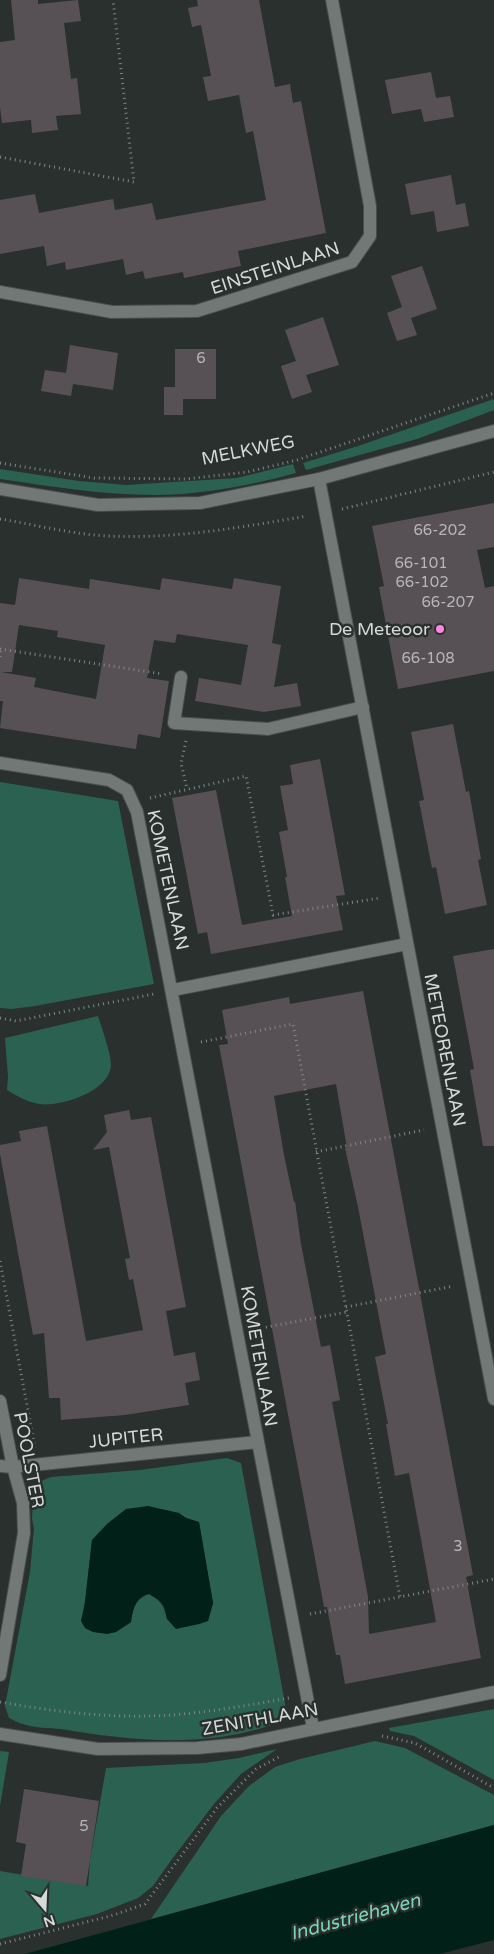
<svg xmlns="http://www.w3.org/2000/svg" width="494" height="1954" viewBox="0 0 494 1954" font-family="'Varela Round',sans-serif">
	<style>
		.green { fill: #2a6150; fill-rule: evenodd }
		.water { fill: #012017 }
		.building { fill: #575155; fill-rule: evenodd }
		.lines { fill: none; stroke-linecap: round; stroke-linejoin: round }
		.service-casing { stroke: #494e4c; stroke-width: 14 }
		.minor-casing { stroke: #494e4c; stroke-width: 14 }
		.tertiary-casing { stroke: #494e4c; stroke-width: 14 }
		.path { stroke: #818684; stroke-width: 3; stroke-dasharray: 1 4; stroke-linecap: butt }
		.service { stroke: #717875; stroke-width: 12 }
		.minor { stroke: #717875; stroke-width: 12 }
		.tertiary { stroke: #717875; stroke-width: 12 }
		.poi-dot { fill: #fd86e3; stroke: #2a302e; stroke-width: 2 }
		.labels { text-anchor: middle; stroke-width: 5; stroke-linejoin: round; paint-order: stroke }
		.number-label { font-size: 15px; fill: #b6b7b6 }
		.street-label { font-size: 18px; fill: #d5d9d7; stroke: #2a302e }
		.poi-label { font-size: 18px; fill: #d5d9d7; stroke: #2a302e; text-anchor: end }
		.water-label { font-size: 19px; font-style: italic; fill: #79d5b6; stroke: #2a302e }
	</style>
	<rect width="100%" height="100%" fill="#2a302e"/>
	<!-- green -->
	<path class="green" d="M494,399V410L417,439L306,470L303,463L358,446Z
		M293,464L296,473C259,483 222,491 183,494C121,498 61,488 0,479V469L79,481L126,485L237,478Z
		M0,782L118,801L154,984L35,1006L11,1009L0,1008Z
		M98,1016C102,1029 111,1053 111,1065C110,1092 60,1107 39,1104C27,1102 17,1096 7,1090L8,1077L5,1038Z
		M227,1458L241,1463L286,1709L279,1722C211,1749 131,1741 61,1729C50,1728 33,1728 23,1724C18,1723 14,1720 9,1718L5,1706L30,1572L34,1528L32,1519L33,1498L41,1481L51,1477L140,1470ZM166,1510C178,1513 186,1519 199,1522L213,1603L208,1621L167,1619C164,1606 161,1601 149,1594C135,1598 133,1609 131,1622C116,1633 102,1637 85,1628L84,1610L92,1540Z
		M494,1709V1780L414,1736L390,1731L389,1728Z
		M375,1741L405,1748L494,1795V1825L151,1919L221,1816L249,1786L275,1767L300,1759Z
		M277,1749L241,1774L214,1804L172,1859L153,1886L138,1898L97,1914L0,1939V1871L88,1886L90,1860L106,1768L204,1763L239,1758Z
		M0,1751L9,1752L0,1806Z"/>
	<!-- water -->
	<path class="water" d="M148,1506L179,1513L186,1518L199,1522L213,1603L208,1621L199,1624L176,1629L167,1619L164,1606L159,1600L149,1594C135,1598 133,1609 131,1622L116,1632L107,1634L93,1632L85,1628L81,1621L85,1602L92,1540L107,1524L126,1509Z
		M494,1825V1940L440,1954H25Z"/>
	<!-- building -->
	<path class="building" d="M11,0H38V4L78,0L81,21L64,23L71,79L77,78L81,114L56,116L58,130L32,133L31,120L2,123L0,107V42L15,40Z
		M197,0H259L275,87L290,84L293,103L301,101L326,233L238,251L241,266L184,278L183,272L145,279L143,271L126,275L123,259L66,270L65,262L47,266L44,246L0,254V200L35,194L39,213L113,199L115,210L152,203L156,220L266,200L253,131L246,133L239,95L208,101L203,77L211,76L201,25L192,27L188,8L198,6Z
		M431,72L436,98L450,96L454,117L424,122L421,109L392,114L385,80Z
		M451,175L456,205L465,203L469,226L437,232L434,211L411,215L405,184Z
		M422,266L437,309L411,318L417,335L397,341L387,313L402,307L391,276Z
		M323,317L339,365L306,375L312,392L292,399L281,366L296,361L285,330Z
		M70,345L118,353L113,390L73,384L71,396L41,391L45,370L66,373Z
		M175,349H216V399H183V415H164V387H175Z
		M494,503V547L477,550L485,588L494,586V671L398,689L379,587L384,586L372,526Z
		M19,578L89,589L90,579L160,590L162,578L232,589L234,578L281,586L272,643L281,645L274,687L297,683L301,706L264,712L195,701L199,678L241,685L248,645L177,634L175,643L154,640L147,678L169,681L160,738L138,734L136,749L0,728L3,701H0V603L15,605ZM19,625L58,631L57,637L105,645L96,699L34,687L36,678L1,672H12Z
		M453,724L466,792L469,791L481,859L478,860L487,905L445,914L436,867L432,868L425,832L419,801L424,800L411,732Z
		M320,759L345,895L336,896L343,930L211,954L207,932L198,934L172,798L216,790L242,925L292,916L285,877H287L279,832L288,830L280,786L293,784L290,765Z
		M494,949V1146H483L470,1070L474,1069L453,956Z
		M363,991L473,1575L466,1577L481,1658L345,1684L340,1655H336L327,1607H324L219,1045L228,1044L222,1010L289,997L290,1004ZM336,1084L347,1148H345L358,1207L386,1354L375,1357L388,1424H386L395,1476L409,1473L436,1622L369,1634L368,1597L332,1402L340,1400L330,1345L321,1347L301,1244L295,1201L294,1202L284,1155L274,1096Z
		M129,1110L131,1120L151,1117L186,1307L166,1311L174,1356L195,1352L200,1380L185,1383L189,1405L125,1415L61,1420L60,1398H49L44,1333L33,1335L0,1154V1145L21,1141L19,1131L47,1126L86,1341L143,1330L133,1279L129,1280L125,1259L130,1258L109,1147L93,1150L107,1132L104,1115Z
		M24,1789L99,1801L86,1886L21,1876L26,1844L16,1842Z"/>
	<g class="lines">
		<defs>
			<path id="service" d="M181,677L174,723L268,729L363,707"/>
			<path id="minor" d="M0,292L112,312L197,311L352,262L370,236V206L332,0
				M319,479L494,1399
				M0,763L109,780L127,790L137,812C198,1117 253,1423 313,1728
				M173,990L407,944
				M0,1401L13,1467L23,1503L24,1533L0,1675
				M0,1466L13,1467L257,1442"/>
			<path id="tertiary" d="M0,489L98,505L200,503L319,479L494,431
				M0,1734L98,1749L197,1748L241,1744L494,1692"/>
		</defs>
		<!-- service casing -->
		<use href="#service" class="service-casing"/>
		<!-- minor casing -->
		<use href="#minor" class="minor-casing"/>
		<!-- tertiary casing -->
		<use href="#tertiary" class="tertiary-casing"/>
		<!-- path -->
		<path class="path" d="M0,157L134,182L113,0
			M0,463L94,478L186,479L247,472L297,460L494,393
			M342,509L494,472
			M0,519C31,524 63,532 94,535C165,541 237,528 307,516
			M0,649L163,674
			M0,657L1,649
			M186,741L181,763L187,789
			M150,798L246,776L273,915L380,898
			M0,1018L16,1021L154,994
			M201,1042L293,1024L400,1597
			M316,1152L424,1130
			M0,1261L35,1448
			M346,1307L454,1286
			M256,1329L347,1312
			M310,1614L494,1579
			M0,1702C56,1712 114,1719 171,1715C211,1712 250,1705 289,1698
			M382,1736L415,1743L494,1788
			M0,1944L114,1915L145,1904L217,1808L256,1769L279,1757"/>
		<!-- service -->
		<use href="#service" class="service"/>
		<!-- minor -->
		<use href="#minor" class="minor"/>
		<!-- tertiary -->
		<use href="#tertiary" class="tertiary"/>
	</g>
	<!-- markers -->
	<circle class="poi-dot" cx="440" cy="629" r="5"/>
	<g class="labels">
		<!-- number labels -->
		<g class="number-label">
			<text x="201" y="363">6</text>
			<text x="440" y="535">66-202</text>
			<text x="421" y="568">66-101</text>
			<text x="422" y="587">66-102</text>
			<text x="448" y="607">66-207</text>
			<text x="428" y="663">66-108</text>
			<text x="458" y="1551">3</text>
			<text x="84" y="1831">5</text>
		</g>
		<!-- street labels -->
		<g class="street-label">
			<text transform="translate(275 268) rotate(-18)" y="6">EINSTEINLAAN</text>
			<text transform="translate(248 450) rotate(-11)" y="6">MELKWEG</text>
			<text transform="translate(168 880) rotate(78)" y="6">KOMETENLAAN</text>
			<text transform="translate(445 1050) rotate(79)" y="6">METEORENLAAN</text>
			<text transform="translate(259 1356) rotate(80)" y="6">KOMETENLAAN</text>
			<text transform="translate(126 1438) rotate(-6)" y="6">JUPITER</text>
			<text transform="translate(29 1460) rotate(79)" y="6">POOLSTER</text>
			<text transform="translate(260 1719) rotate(-10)" y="6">ZENITHLAAN</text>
		</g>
		<!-- poi labels -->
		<g class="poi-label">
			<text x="430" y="635">De Meteoor</text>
		</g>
		<!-- water labels -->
		<g class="water-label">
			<text transform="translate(355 1916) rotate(-15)" y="7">Industriehaven</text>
		</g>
	</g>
	<!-- north arrow -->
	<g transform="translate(45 1909) rotate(161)" stroke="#2a302e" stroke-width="4" paint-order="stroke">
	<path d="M0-4L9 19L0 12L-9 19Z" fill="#d5d9d7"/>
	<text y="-8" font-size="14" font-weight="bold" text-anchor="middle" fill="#d5d9d7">N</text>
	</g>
</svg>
